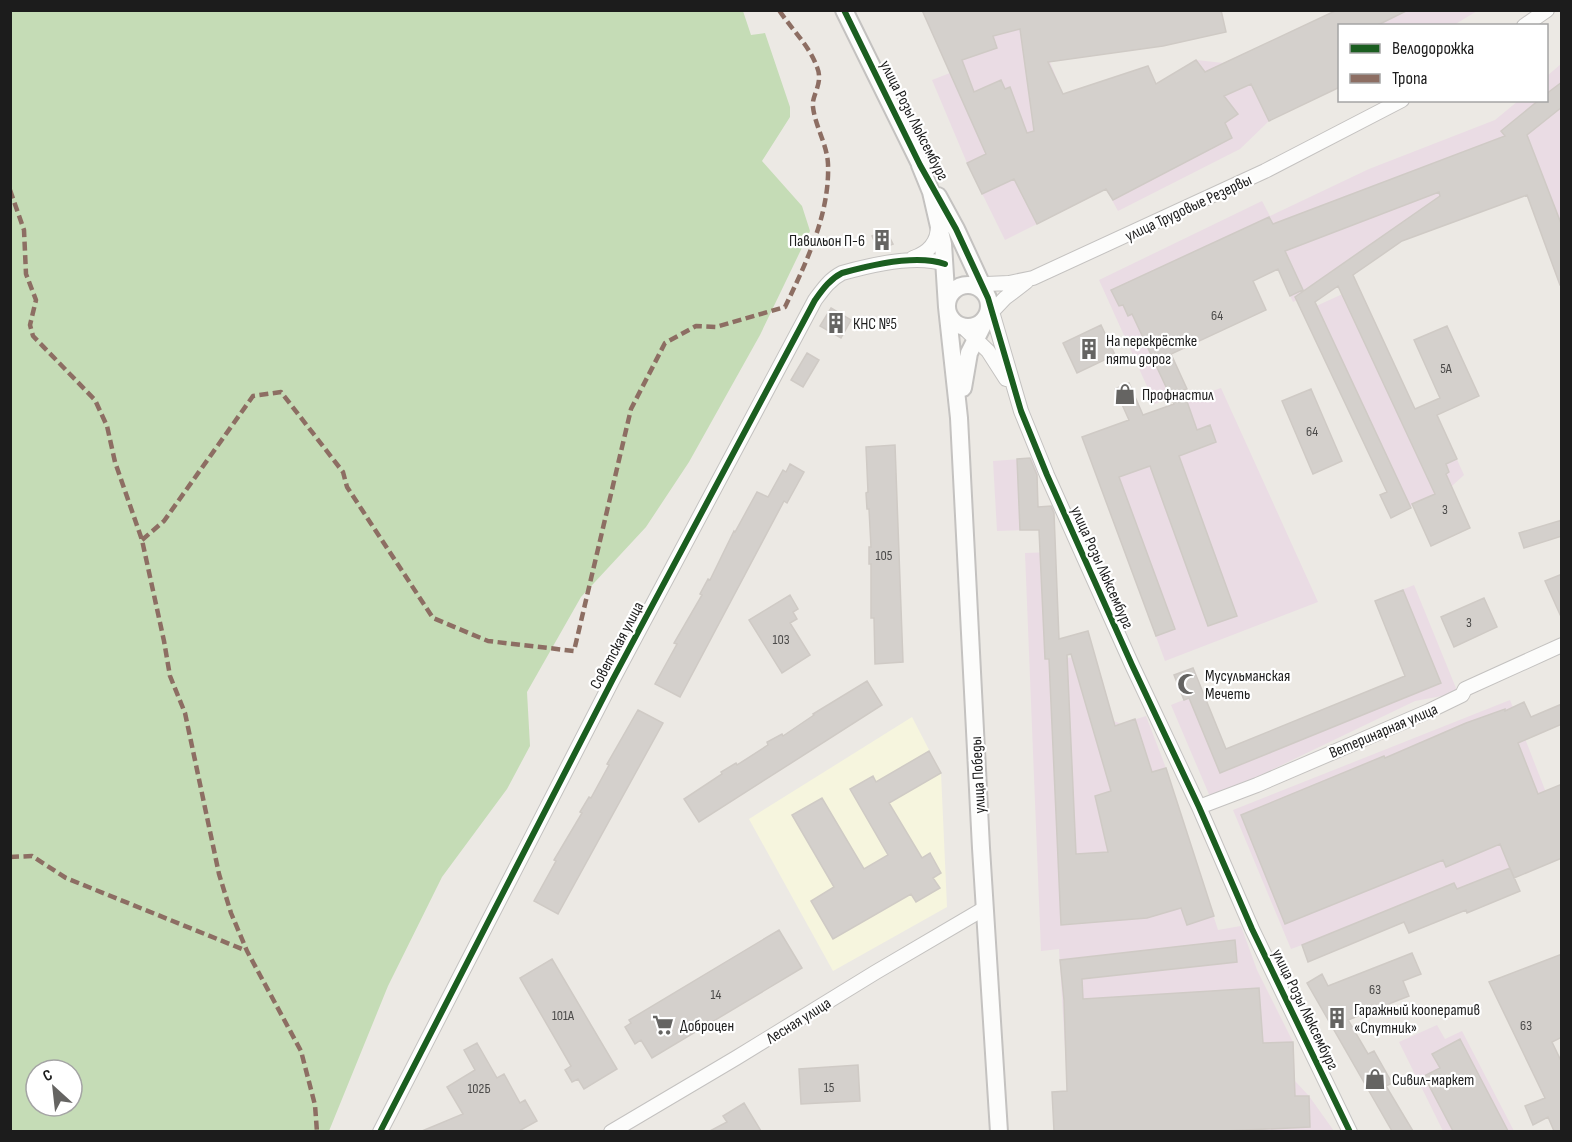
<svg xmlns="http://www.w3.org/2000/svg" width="1572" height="1142" viewBox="0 0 1572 1142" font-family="'Sofia Sans Condensed',sans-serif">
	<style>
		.industrial { fill: #eadce4 }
		.education { fill: #f6f5de }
		.forest { fill: #c5dcb6; fill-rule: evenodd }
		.building { fill: #d4d0cc; stroke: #cfcac5; stroke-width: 1.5; fill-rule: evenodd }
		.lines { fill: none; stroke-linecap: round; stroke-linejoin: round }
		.minor-casing { stroke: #c4c2c0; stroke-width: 16 }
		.tertiary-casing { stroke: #c4c2c0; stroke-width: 20 }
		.minor { stroke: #fcfcfb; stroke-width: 14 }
		.tertiary { stroke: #fcfcfb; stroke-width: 16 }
		.quiet { stroke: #8d6e63; stroke-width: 4.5; stroke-dasharray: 9 4.5; stroke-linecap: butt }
		.cycleway-casing { stroke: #fff; stroke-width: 10 }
		.cycleway { stroke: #1b5e20; stroke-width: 6 }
		.labels { text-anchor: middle; stroke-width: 4.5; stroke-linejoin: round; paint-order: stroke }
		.number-label { font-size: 14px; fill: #4b4a49 }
		.street-label { font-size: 16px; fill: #1c1c1c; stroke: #fff }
		.poi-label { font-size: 16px; fill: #1c1c1c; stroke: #fff; text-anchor: start }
	</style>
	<rect width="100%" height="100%" fill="#ece9e4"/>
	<!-- industrial -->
	<path class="industrial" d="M922,11H1177L1185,41L1163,46L1050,62L1063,94L1148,66L1153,77L1081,160L1101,192L1005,240L967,163L932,80L950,73Z
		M1337,11H1477L1454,25L1340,26L1339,87L1269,121L1240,149L1118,211L1106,189L1196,60L1223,63Z
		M1561,64V289L1527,195L1402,241L1317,300L1306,296L1293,302L1278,269L1157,324L1187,389L1155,404L1099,280L1262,201L1270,216L1369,169L1495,120L1518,101L1546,100L1547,76Z
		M1358,287L1415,409L1431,402L1464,475L1452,486L1423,499L1391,518L1380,495L1387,492L1303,312Z
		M1221,388L1318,602L1165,661L1082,437Z
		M1037,458L1038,507L1054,506L1055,529L997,531L993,461Z
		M1055,552L1060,658L1083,657L1076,634L1088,631L1114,721L1121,724L1146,716L1166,768L1218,930L1241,926L1257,970L1293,1042L1295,1081L1309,1096L1334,1131H1070L1059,949L1041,951L1025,553Z
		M1414,585L1458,693L1415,701L1211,799L1171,705L1203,692L1226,749L1405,676L1375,601Z
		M1510,700L1561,831V858L1514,878L1509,868L1457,889L1443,907L1447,918L1409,933L1404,922L1308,962L1302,945L1291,949L1233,810Z
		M1437,1025L1445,1039L1462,1031L1514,1131H1443L1399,1042Z"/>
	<!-- education -->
	<path class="education" d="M912,717L941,773L947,907L833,971L749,819Z"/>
	<!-- forest -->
	<path class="forest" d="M10,11H743L751,35L765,33L790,107V117L762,161L802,206L810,231L760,335L689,462L646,527L581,597L527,692L530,746L507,789L442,877L388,986L329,1131H11ZM36,1070H72V1106H36Z"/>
	<!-- building -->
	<path class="building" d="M922,10H1221L1226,32L1163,46L1048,62L1063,94L1148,66L1156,84L1196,60L1205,72L1337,10H1408L1376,26H1340V87L1269,121L1251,84L1224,96L1238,114L1225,123L1232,138L1113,200L1106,189L1037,224L1014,179L982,194L967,163L986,154ZM1020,29L1034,131L1027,133L1010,87L1005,89L1001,80L974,92L962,60L997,48L993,36Z
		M1562,82V107L1527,135L1562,226V285H1560L1527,195L1402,241L1353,275L1415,409L1440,398L1414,340L1447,326L1479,396L1437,415L1457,459L1446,464L1449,472L1446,474L1470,528L1431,546L1412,504L1435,494L1338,286L1315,302L1411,508L1391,518L1380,495L1387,492L1295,297L1440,196L1439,192L1285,251L1303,290L1290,296L1278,269L1253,281L1266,310L1171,354L1187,389L1183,390L1197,430L1210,425L1216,442L1179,456L1237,616L1208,626L1150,466L1119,477L1175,629L1156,636L1082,437L1129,420L1115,389L1129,383L1143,415L1174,404L1132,314L1128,316L1123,305L1119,306L1111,290L1269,217L1273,224L1505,136L1501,131L1539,100H1546V94Z
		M886,230L893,244L878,250L872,236Z
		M831,308L851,320L841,338L820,326Z
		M1101,325L1115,355L1077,373L1063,343Z
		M807,353L819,360L803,387L791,380Z
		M1311,389L1342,461L1313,474L1282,401Z
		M895,445L903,662L875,664L874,618H871V564H869V547H871L869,509H867L866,493L868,492L866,447Z
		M1030,458L1037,475L1038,507L1051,506L1054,513L1059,639L1088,631L1115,726L1135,719L1152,772L1166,768L1214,916L1187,925L1181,908L1147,918L1061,925L1049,659H1045L1039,530H1020L1017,459ZM1071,654L1111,791L1095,796L1108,852L1076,854L1067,655Z
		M790,464L804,472L787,503L784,501L680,697L655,684L677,644L674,643L702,595L700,594L708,579L710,580L734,531L735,532L757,492L768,497L783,470L786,472Z
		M1562,520V536L1524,548L1519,533Z
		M1562,574V619L1545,581Z
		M1403,590L1441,683L1220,773L1189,698L1184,700L1174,675L1193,668L1226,749L1405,676L1375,601Z
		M790,595L798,609L793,612L797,619L790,623L810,655L782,673L749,620Z
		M1484,598L1497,627L1454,647L1441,617Z
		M867,681L882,705L699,822L684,799L722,774L721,772L736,763L737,765L768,745L767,742L782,734L783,736L814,715L813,714Z
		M1524,702L1531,717L1562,704V724L1518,743L1538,794L1562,784V858L1514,878L1500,844L1446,867L1443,860L1285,924L1241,815L1384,756L1385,758L1466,723L1505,709V711Z
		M638,710L663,723L558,914L534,901L556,861L554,860L582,813L580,812L589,797L591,798L609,765L607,764Z
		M929,751L941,773L889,803L922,858L930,853L941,873L933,878L940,888L916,902L911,894L833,939L811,901L834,887L792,815L822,798L864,869L888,855L850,789L873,776L876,782Z
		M1510,868L1520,891L1467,913L1466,910L1409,933L1404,922L1308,962L1302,945L1454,883L1457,889Z
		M779,930L802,968L652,1058L641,1040L635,1044L625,1027L631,1023L629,1020Z
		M1235,940L1237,962L1082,979L1083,999L1259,988L1263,1043L1293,1042L1295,1096H1309L1310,1127L1225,1131H1054L1052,1092L1067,1091L1064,1000L1060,960Z
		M1412,953L1421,974L1403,981L1409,996L1348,1020L1368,1054L1374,1051L1392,1083L1386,1086L1413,1131H1392L1307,983L1322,974L1328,986Z
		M1562,954V1037L1552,1042L1562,1063V1131H1554L1548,1117L1533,1125L1525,1106L1545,1098L1489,982Z
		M552,959L617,1069L584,1089L578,1079L572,1082L565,1070L571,1066L520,978Z
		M1460,1039L1508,1131H1453L1424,1076L1440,1068L1432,1054Z
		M477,1043L497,1078L504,1074L520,1103L525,1100L537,1121L519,1131H422L463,1114L447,1087L475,1070L464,1050Z
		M858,1065L860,1101L801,1104L799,1069Z
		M744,1103L761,1131H710L727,1122L723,1116Z"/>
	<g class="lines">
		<defs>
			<path id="minor" d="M1524,26L1547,10
				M913,258C928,253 938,242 938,226
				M964,285L1009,283L1033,278L1265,171L1402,100
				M988,298L1021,411L1047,475L1132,665L1199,807L1252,929L1350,1132
				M987,317L1005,298L1026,282
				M963,327L988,351L1006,379
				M1199,807L1257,785L1429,711L1462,695L1465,689L1562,645
				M380,1132L613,679L815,300C823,289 830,279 842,273C870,265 917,254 945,264
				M611,1132L736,1058L876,972L985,908"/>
			<path id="tertiary" d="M844,10L925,174
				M920,165L931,192L943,244L947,307L959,418L981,848L999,1132
				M938,196L956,229L988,298
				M947 306a21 21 0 1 1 42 0a21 21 0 1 1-42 0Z
				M963,388L969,353L986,319"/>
		</defs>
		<!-- minor casing -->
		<use href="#minor" class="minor-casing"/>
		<!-- tertiary casing -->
		<use href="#tertiary" class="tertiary-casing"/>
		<!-- minor -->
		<use href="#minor" class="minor"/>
		<!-- tertiary -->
		<use href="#tertiary" class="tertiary"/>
		<!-- quiet -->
		<path class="quiet" d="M10,190L24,230L26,274L36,300L30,325L33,336L95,400L107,426L115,462L142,540L164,641L170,676L185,713L219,874L231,913L247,951L301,1051L315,1105L317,1132
			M142,540L164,521L253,396L281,392L343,472L347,487L433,618L488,641L574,651L631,409L665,343L696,326L716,327L785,307C806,263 830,214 828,164C827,144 815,126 813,107C811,95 824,84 817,67C809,45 792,30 779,10
			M10,857L32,856L66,878L247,951"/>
		<defs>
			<path id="cycleway" d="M844,10L920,165L956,229L988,298L1021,411L1047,475L1132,665L1199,807L1252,929L1350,1132
				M380,1132L613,679L815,300C823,289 830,279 842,273C870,265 917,254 945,264"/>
		</defs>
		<!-- cycleway casing -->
		<use href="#cycleway" class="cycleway-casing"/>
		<!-- cycleway -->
		<use href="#cycleway" class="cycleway"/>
	</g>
	<!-- icons -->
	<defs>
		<symbol id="building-bare" viewBox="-9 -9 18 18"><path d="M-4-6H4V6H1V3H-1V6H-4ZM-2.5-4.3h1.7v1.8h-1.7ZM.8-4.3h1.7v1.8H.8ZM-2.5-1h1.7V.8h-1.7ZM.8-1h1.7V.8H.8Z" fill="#656462" stroke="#fff" stroke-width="2.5" paint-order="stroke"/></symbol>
		<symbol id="shop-bare" viewBox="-9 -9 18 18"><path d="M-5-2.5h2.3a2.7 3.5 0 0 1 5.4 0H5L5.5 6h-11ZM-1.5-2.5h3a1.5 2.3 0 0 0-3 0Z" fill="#656462" stroke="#fff" stroke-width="2.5" paint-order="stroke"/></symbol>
		<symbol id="mosque-bare" viewBox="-9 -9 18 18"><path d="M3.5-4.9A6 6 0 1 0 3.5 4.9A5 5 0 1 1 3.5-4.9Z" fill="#656462" stroke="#fff" stroke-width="2.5" paint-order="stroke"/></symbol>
		<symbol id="supermarket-bare" viewBox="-9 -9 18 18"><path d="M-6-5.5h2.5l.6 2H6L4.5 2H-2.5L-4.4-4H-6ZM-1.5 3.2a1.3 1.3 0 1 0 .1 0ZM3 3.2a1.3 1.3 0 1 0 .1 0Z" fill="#656462" stroke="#fff" stroke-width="2.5" paint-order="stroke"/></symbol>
	</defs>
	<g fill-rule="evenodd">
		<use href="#building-bare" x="867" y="225" width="30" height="30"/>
		<use href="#building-bare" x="821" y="308" width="30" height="30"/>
		<use href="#building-bare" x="1074" y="334" width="30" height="30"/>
		<use href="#shop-bare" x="1110" y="379" width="30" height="30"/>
		<use href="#mosque-bare" x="1173" y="669" width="30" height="30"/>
		<use href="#building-bare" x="1322" y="1003" width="30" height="30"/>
		<use href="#supermarket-bare" x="648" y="1010" width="30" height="30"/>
		<use href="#shop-bare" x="1360" y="1064" width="30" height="30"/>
	</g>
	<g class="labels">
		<!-- number labels -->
		<g class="number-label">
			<text x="1217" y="320">64</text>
			<text x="1446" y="373">5А</text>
			<text x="1312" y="436">64</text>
			<text x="1445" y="514">3</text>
			<text x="884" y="560">105</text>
			<text x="1469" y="627">3</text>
			<text x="781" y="644">103</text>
			<text x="1375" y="994">63</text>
			<text x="716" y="999">14</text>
			<text x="563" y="1020">101А</text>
			<text x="1526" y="1030">63</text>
			<text x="829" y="1092">15</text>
			<text x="479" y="1093">102Б</text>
		</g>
		<!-- street labels -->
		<g class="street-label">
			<text transform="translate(915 120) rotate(63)" y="6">улица Розы Люксембург</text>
			<text transform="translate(1188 207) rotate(-25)" y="6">улица Трудовые Резервы</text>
			<text transform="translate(1103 567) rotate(66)" y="6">улица Розы Люксембург</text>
			<text transform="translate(616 645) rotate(-62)" y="6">Советская улица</text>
			<text transform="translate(1383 730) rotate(-23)" y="6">Ветеринарная улица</text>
			<text transform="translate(977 775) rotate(-93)" y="6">улица Победы</text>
			<text transform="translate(1306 1009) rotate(64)" y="6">улица Розы Люксембург</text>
			<text transform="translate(798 1020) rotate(-32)" y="6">Лесная улица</text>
		</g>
		<!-- poi labels -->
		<g class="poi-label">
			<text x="865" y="246" text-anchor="end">Павильон П-6</text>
			<text x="853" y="329">КНС №5</text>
			<text x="1106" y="346">На перекрёстке<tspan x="1106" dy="18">пяти дорог</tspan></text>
			<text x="1142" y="400">Профнастил</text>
			<text x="1205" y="681">Мусульманская<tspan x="1205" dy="18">Мечеть</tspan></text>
			<text x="1354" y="1015">Гаражный кооператив<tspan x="1354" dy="18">«Спутник»</tspan></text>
			<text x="680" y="1031">Доброцен</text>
			<text x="1392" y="1085">Сивил-маркет</text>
		</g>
	</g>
	<!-- border -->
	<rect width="1572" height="1142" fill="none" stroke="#1c1c1c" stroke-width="24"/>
	<!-- legend -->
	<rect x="1338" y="24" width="210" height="78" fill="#ffffff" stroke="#a4a4a4" stroke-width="1.5"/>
	<rect x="1350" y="44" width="30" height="9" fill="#1b5e20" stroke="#a4a4a4" stroke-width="1.5"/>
	<text x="1392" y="54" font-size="18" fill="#1c1c1c">Велодорожка</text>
	<rect x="1350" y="74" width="30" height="9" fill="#8d6e63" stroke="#a4a4a4" stroke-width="1.5"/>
	<text x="1392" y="84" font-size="18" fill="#1c1c1c">Тропа</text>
	<!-- north arrow -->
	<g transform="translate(54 1088) rotate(333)"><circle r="28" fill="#ffffff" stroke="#a4a4a4" stroke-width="1.5"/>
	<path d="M0-4.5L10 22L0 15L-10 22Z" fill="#656462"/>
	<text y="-9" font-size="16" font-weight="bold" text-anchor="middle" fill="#1c1c1c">С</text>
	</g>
</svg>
